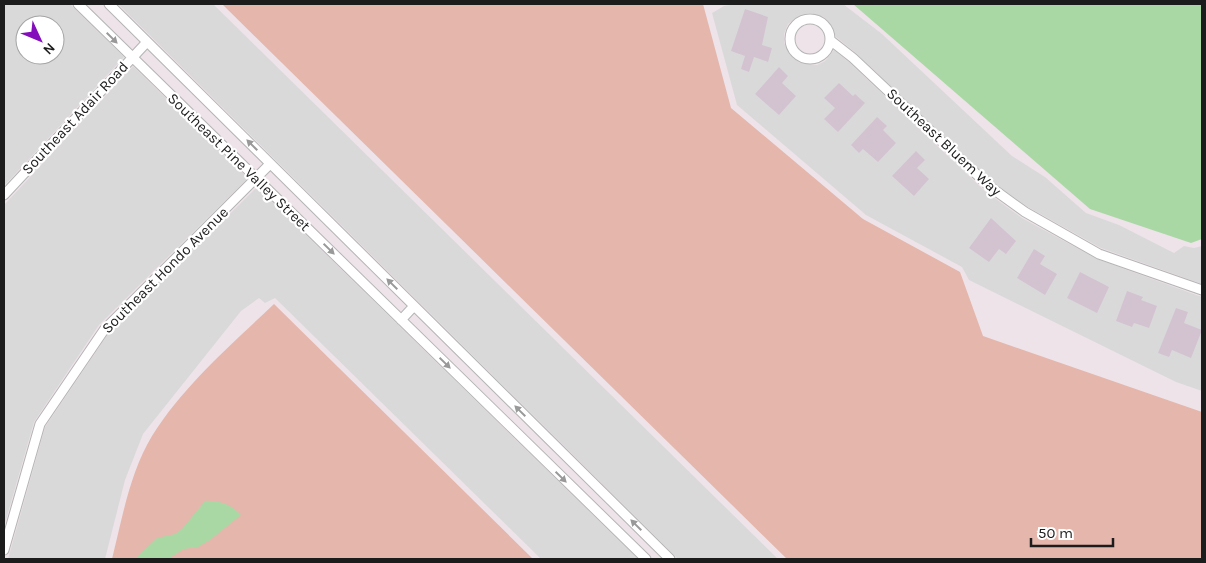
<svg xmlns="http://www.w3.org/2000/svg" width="1206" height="563" viewBox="0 0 1206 563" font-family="Karla,sans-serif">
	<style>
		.residential { fill: #dad9da; fill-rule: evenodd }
		.grass { fill: #e5b6ab }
		.water { fill: #aad8a5 }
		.building { fill: #d3c3d1 }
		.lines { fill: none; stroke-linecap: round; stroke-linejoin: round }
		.minor-casing { stroke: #b5b5b5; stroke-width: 11 }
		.minor { stroke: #fff; stroke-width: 9 }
		.oneway { fill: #999 }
		.labels { text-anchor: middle; stroke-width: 4.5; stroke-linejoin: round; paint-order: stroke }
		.street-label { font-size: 15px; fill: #1c1c1c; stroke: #fff }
	</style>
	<rect width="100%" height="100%" fill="#ede3e9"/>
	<!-- residential -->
	<path class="residential" d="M4,4H70L124,57L4,186ZM25,25H55V55H25Z
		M118,4H213L778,559H678Z
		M736,4H843L882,34L1012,156L1045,177L1086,213L1119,225L1174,253L1184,246L1194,248L1202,246V284L1101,248L1028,207L992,182L857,54L836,37L832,26L824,17L810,13L800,15L788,24L784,34V43L793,58L800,63L817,65L825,61L834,50L849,62L985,191L1022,218L1097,259L1202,297V391L1176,382L969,280L962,267L866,215L737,105L712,13L724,6Z
		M133,66L248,178L99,325L34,422L4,527V205Z
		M257,187L638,559H541L275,298L265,303L259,298L241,311L143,434L125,480L105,559H8L45,427L108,334Z"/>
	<!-- grass -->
	<path class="grass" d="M222,4H703L731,108L863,219L960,272L983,336L1202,412V559H787Z
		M274,304L533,559H112C122,519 130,472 152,436C184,385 231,345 274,304Z"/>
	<!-- water -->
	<path class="water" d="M853,4H1202V239L1191,243L1090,209Z
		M205,501C218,500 232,505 241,515L210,540L198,547L184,549L168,559H135L157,538L175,534L182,529Z"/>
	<!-- building -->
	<path class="building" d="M745,9L768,17L762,45L772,48L768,62L754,57L749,72L741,69L745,56L731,51Z
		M779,67L788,76L782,83L796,96L779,115L755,94Z
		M839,83L853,96L855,94L865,103L838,132L824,119L835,108L824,98Z
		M877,117L887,126L883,130L896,143L878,162L863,149L859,153L851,145Z
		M916,151L925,160L917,168L929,179L914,196L892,176Z
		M991,218L1016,241L1006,254L999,249L989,262L969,248Z
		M1034,249L1045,256L1040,264L1057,274L1045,295L1017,278Z
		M1080,272L1109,287L1097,313L1067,298Z
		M1127,291L1143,297L1141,300L1157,306L1149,328L1134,323L1132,327L1116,321Z
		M1176,308L1188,312L1184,323L1202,330L1191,358L1172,350L1169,357L1158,353Z"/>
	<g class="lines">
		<defs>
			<path id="minor" d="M78,4L646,559
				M109,4L670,559
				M790 39a20 20 0 1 1 40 0a20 20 0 1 1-40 0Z
				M830,40L853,58L989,186L1025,212L1099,254L1202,290
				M4,195L147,42
				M401,320L414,306
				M4,550L40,424L104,330L270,164"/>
		</defs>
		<!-- minor casing -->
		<use href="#minor" class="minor-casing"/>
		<!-- minor -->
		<use href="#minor" class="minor"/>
	</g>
	<!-- one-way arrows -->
	<defs><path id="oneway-solid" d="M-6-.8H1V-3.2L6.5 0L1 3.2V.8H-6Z" transform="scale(1.25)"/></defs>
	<g class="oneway">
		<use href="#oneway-solid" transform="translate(112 38) rotate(45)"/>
		<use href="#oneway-solid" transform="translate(252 145) rotate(-135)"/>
		<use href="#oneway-solid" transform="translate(329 249) rotate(44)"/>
		<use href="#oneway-solid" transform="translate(392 284) rotate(-135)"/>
		<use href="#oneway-solid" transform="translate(445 363) rotate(44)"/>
		<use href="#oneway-solid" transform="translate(520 411) rotate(-135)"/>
		<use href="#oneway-solid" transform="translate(561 477) rotate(44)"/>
		<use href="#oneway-solid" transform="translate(636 525) rotate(-135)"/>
	</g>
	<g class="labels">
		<!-- street labels -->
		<g class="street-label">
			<text transform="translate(75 118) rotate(-47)" y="5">Southeast Adair Road</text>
			<text transform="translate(944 142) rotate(43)" y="5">Southeast Bluem Way</text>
			<text transform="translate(239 162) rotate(44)" y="5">Southeast Pine Valley Street</text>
			<text transform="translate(165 270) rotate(-45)" y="5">Southeast Hondo Avenue</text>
		</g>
	</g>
	<!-- border -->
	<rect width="1206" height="563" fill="none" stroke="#1c1c1c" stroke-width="10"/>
	<!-- north arrow -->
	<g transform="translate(40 40) rotate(134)"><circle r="24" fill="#ffffff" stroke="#a4a4a4"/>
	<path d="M0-4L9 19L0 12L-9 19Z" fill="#840dbc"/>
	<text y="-8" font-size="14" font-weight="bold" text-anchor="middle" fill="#1c1c1c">N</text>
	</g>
	<!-- scale -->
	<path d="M1031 538v8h82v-8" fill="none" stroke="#1c1c1c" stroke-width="2.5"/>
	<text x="1038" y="538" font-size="15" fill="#1c1c1c" stroke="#ffffff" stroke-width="4" paint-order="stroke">50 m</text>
</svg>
